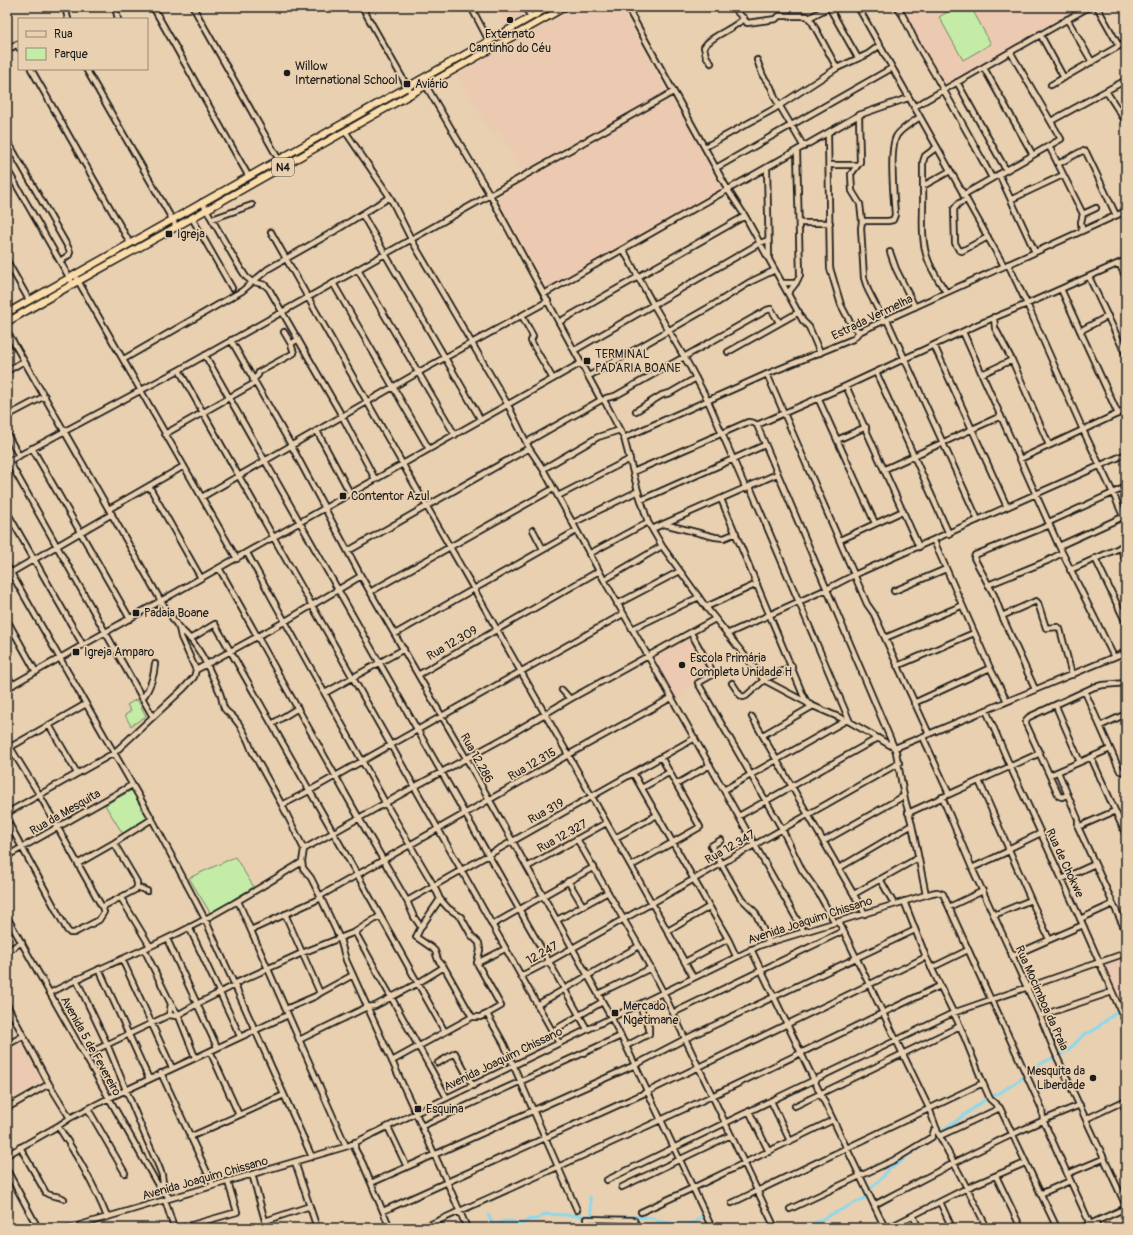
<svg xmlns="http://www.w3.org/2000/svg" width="1133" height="1235" viewBox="0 0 1133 1235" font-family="Pangolin,sans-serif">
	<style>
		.built { fill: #eccab1 }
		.green { fill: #c4eca7; stroke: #708462 }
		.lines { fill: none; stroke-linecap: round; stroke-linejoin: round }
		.canal { stroke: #8dd8ed; stroke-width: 3 }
		.minor-casing { stroke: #1c1c1c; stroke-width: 8 }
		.highway-casing { stroke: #1c1c1c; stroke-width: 9 }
		.minor { stroke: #e8d0b0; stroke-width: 4.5 }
		.highway { stroke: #fbddab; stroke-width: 6 }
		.poi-dot { fill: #1c1c1c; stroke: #e8d0b0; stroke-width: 1.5 }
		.labels { text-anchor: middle; stroke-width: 3.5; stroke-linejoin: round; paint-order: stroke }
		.shield { fill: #e8d0b0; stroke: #595248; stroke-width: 1 }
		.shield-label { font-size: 11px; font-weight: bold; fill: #1c1c1c }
		.poi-label { font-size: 12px; fill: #1c1c1c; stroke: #e8d0b0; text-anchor: start }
		.street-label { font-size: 12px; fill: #1c1c1c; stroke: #e8d0b0 }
	</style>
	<rect width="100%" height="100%" fill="#e8d0b0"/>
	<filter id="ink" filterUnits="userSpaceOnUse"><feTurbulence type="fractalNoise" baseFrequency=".025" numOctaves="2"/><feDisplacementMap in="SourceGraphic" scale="8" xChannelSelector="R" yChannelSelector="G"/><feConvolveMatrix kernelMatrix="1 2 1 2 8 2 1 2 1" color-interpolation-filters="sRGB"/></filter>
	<g filter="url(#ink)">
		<!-- built -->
		<path class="built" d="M496,7H521L526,15L506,25Z
			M577,7H620L724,189L548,289L493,191L523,173L499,131L492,135L457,74Z
			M900,7H1083L945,85Z
			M691,634L713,674L685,689L688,695L677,701L651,656Z
			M1126,957V1011H1123L1103,965Z
			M24,1038L45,1079L7,1101V1047Z"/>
		<!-- green -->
		<path class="green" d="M956,7H971L991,44L963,60L939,17Z
			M137,699L146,716L131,726L125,715L131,711L127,705Z
			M132,790L149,820L123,834L105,805Z
			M235,857L255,889L211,914L189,878Z"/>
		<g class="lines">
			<!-- canal -->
			<path class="canal" d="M868,1191L883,1177L889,1168L898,1164L908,1155L939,1135L941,1132L989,1097L998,1094L1018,1081L1038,1065L1065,1052L1076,1043L1084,1034L1093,1031L1114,1014L1119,1012H1126
				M590,1197L592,1217
				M488,1215L495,1227
				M610,1217H636L652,1218L658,1221L694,1228
				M687,1226L688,1224L693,1223L703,1216
				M494,1228C502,1219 510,1219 520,1225L530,1219C535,1220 541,1218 545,1214L604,1217
				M804,1228L867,1197V1193"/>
			<defs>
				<path id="minor" d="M65,7L68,19
					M115,7L118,19
					M153,7L249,177
					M193,7L279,160
					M362,7L411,93
					M471,7L489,41
					M525,7L531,17
					M627,7L728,190L745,216L803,321L809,327L820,353
					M734,7C737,14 743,16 747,23L776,19L779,16H807L812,22L837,68
					M858,7L1004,266
					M897,7C906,18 910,32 917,44C943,88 968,133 992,178
					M1097,7L1119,46
					M809,18L829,7L858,58
					M1067,19L1092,62
					M1040,34L1064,78
					M7,51L17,44L19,48
					M757,60L763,76L771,87L775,98L804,147
					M711,63L706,56L704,47C713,34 733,30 744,18
					M984,68L1033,155
					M31,69L130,243
					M86,69L176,226
					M422,79L490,195L601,400H604L624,438L638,491L648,522L662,546L706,607L764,680L813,706L850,722L895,748
					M957,82L1006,170
					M1051,85L1126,42
					M1106,91L1126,122
					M914,107L1089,7
					M859,115L860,162L851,174L852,191L860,204L862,221L861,228L864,278L868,290L884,321
					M1051,121L1126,80
					M345,131L390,197L411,239L508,405L529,448L543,469L604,580L648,656L804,932
					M828,133L830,268L841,305L851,324L859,332
					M7,140L69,249L70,252L69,255L60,261
					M1049,146L1083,214L1081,222L1082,230
					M705,147L774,109L837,68L868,54L880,45
					M1058,164L1082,151L1086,152L1116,215
					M829,165H857
					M716,168L892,68
					M767,168L769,257
					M7,169L73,284
					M999,174L1035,252
					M923,186V162L925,156L937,147
					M963,195L1061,139L1011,53
					M1012,199L1063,175
					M967,200L959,203L954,209L955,243L959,250L962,251L988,237
					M202,202L237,263L246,277L251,281L265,285L269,289L342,416L375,479
					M362,214L481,420
					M1083,214L1096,208
					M192,218L232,288
					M212,219L252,205
					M862,221H888L893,220L895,215C894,198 889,151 896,137C899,130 913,122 920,117
					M799,223H830
					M271,232C411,481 555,728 693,977
					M623,249L653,304L690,367L708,401L746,489
					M890,252L896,269L915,307
					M7,261L29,300
					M1119,263L1126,278
					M1008,264L1027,304L1083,430L1113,493L1126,523
					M358,270L455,435
					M1089,277L1126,355
					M77,279L237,559
					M333,283L429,449
					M783,283H796
					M1061,289L1118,414
					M946,292C939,281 931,270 927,257C920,236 924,208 923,186L950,171
					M788,293L796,283L800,275L797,151
					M544,294L859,115L908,98
					M522,316L533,336L531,341L553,379
					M994,317L995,328L1012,360L1049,445
					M887,320L978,520
					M559,322L745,216
					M7,331L161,601L179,628L181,637L196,670
					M1080,331L1108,316
					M284,332L291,344
					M963,332L1059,546L1114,657
					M231,340L291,445L361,576L466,758L611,1017L626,1046L711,1226
					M934,345L1007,507
					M575,350L760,243L768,240
					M728,352L799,312
					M205,355L587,1029
					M124,359L242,291L268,269L333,232L390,197
					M179,370L559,1043
					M7,371L24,361
					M876,372L949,534
					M767,374L867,604L874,614L929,734
					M982,374L1012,360
					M589,376L715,304L750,282L775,270
					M253,380L258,375L259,372L294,353L291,344L298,339
					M846,386L919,547
					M818,398L875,523
					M604,400L606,398L615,396L767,310L771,309L779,322
					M636,411L662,395L670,393L696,378
					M7,416L45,396
					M757,425L846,386L979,324L1027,304L1126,260
					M317,431L350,493
					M7,434L19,456
					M165,434L255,383
					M624,438L767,374L853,339L859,332L1126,211
					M837,440L866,427
					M527,442L601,400
					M32,448L130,619
					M1020,459L1126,410
					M9,461L153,717
					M7,462L179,370L673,92
					M543,469L598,437L620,430
					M885,469L1001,416
					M633,472L748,422L754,423L757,425L896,752L904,796L912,825L926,895
					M149,486L201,578
					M750,487L850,722
					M558,496L630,459
					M202,497L419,372L548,301
					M721,499L803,695L808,704
					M641,500L765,445
					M109,509L184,466
					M7,512L83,645
					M1049,522L1126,487
					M573,523L638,491
					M664,524L715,537L724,538L736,533
					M652,529L777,474
					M533,530L543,549
					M840,540L903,511
					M934,541L990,668L1007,701
					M1059,546L1125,516
					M1120,547L1126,562
					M348,551L529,448
					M247,553L386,804L434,886L440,899L448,908L461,917L471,935L479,943L480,950L477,963L501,1006L487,1014
					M589,554L648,522
					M1095,558L1126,623
					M7,566L152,819L205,919L312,1157
					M219,568L359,818L407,901L414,917L421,927L416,937L432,948L435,951L438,960L444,967L472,1017
					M1070,570L1126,545
					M7,575L112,514
					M604,580L662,546
					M988,585L1047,561L1062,553
					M894,591L946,569
					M370,592L553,489
					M617,604L680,571
					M706,607L757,584
					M1002,616L994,595L974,558L975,555L1050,525
					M7,620L36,672
					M179,628C199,643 210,671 220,693C222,698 222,703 224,708C226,712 232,715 235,719C242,727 248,740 252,751L282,805L304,849L302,862L303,868L311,878L320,896L340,939L346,960L447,1182L467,1228
					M632,629L699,597
					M691,633L714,674L698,683L782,829L802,870L819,894L835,923
					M395,634L576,531
					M727,634L827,589L854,575L1126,454
					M885,638L961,606
					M190,639L215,624L358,876L445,1032
					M897,666L974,633
					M7,675L13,685
					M418,675L599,571
					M732,683L740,695L743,697L746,696L764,680L792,666
					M7,688L581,363
					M1035,689L1002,616L1036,601L1038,603L1046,628L1058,627L1060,629L1072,675
					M562,690L570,699
					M1085,692L1120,771L1126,772
					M325,693L404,649
					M143,698C150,688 154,677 155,664
					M914,703L990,668
					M1056,706L1080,762
					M986,710L1010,766L1083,925L1126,1023
					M752,717L865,914
					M272,724L298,708
					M49,725L77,773
					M1100,726L1126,714
					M763,735L813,706
					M923,737L949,794
					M895,748L1126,652
					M7,749L86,704
					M1091,757L1126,835
					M1058,772L1078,819V827L1126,932
					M633,773L728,939L736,956
					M1050,775L1110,749
					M979,781L1031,900L1049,939
					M677,784L710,765
					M642,788L670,772
					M724,790L845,721
					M1067,795L1062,797L1059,796L1026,724V720L1029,717L1094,687L1103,685L1126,683
					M942,797L972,868L1040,1016L1057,1057L1126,1206
					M282,805L309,791L623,614
					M7,813L114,753L184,688L194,677L196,670L284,622L361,576
					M908,813L1040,753
					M739,816L878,738
					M7,820L67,930L70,933H74L99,920L104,912L102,907L39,794L10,747
					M1078,827L1115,811
					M615,838L657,815
					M577,839L639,946L663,992L775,1228
					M721,840L711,846L740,897L755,912L769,942
					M824,841L904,796
					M114,843L137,882V887
					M304,849L414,787L506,737L570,699L715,619
					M1008,849L1041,833
					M7,856L132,785
					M79,863L114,843L152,819
					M631,866L700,827L661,757
					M527,867L606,823
					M839,868L912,825
					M972,868L1009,851
					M880,879L894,904
					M1062,879L1095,864
					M568,881L583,906
					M137,887L147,891
					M854,894L918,858
					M320,896L568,755L671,698
					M121,898L150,946
					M238,901L346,1146
					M407,901L695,738
					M904,901L926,957L960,1026L983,1083L990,1099L1000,1108L1057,1228
					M102,907L135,890L137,887
					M949,907L983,891
					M285,914L320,993
					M994,915L1031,900
					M7,917L159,1187L170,1198
					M1080,919L1113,904
					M557,920L608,892
					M839,922L929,1108L938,1133L967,1188L987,1228
					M492,925L594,867
					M189,927L240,1036
					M421,927L440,899
					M251,930L321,898
					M668,931L709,907
					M355,932L447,1098
					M167,939L217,1047
					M144,949L171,1004L178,1014L195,1057
					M751,949L885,1228
					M7,951L22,942
					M1012,956L1083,925
					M122,959L172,1068
					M685,962L728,939
					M477,963L505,949
					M931,968L968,950
					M99,969L149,1079
					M521,976L548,962L899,763
					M76,979L107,1044L146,1138L159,1167L162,1175L163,1183L159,1187
					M234,984L302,953L355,932L380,916
					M50,993C88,973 128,957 166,939C213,917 258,889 302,862
					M598,994L651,968
					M992,1000L1042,1109L1043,1120L1090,1224
					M7,1005L49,1084L70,1118
					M537,1005L639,946
					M286,1009L316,996L320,993L353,975
					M673,1013L843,931
					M169,1015L176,1016L197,1004L235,985
					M1040,1016L1112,992
					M553,1031L602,1002
					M299,1040L367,1007L375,1006L418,983L444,967
					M7,1045L23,1036
					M626,1046L649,1034V1027L639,1005
					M210,1051L239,1115
					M85,1055L169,1015L171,1004
					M392,1061L472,1017H480L487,1014L504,1044L577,1210
					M438,1063L455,1053L473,1086
					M161,1073L213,1185
					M771,1101L790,1141
					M1122,1102L1126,1111
					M795,1106L960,1026
					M7,1108L49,1084
					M88,1109L125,1173
					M749,1111L769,1152
					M1086,1119L1126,1100
					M58,1126C77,1156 94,1184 107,1217
					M422,1126L621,1036
					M388,1127L407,1167
					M940,1136L1000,1108
					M190,1137L284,1095
					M355,1142V1149L363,1164L390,1228
					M20,1147L46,1193C51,1197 58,1195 64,1199
					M7,1155L58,1126L70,1118L109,1098L288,1015
					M295,1162L317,1228
					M7,1170L38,1228
					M252,1174L267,1228
					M1067,1174L1103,1159
					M996,1176L1021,1228
					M607,1180L953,1013L1126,953
					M371,1183L635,1065L685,1039L915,930
					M622,1187L731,1135
					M1040,1194L1070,1181
					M165,1200L174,1228
					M940,1202L952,1228
					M732,1203L983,1083
					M874,1205C942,1169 1009,1133 1080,1105
					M790,1209L894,1160L932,1137L934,1130L937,1129
					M383,1211L647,1092L926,957
					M641,1212L693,1188L833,1120
					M913,1216L919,1228
					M265,1221L310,1206
					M1095,1222L1098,1228
					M70,1228L348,1146L761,945L932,893L937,892L943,894L991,1000
					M181,1228L237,1212L228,1182
					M422,1228C520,1184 617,1141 714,1095C790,1059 864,1021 940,986
					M590,1228L586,1219L634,1220L638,1228
					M888,1228L967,1188L1025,1163
					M1081,1228L1126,1208"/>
				<path id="highway" d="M7,313L549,7
					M7,322L73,284L160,236L565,7"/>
			</defs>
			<!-- minor casing -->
			<use href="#minor" class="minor-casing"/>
			<!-- highway casing -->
			<use href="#highway" class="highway-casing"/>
			<!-- minor -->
			<use href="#minor" class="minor"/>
			<!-- highway -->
			<use href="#highway" class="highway"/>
		</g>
	</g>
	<!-- markers -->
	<g class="poi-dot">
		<circle cx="510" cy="20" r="4"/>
		<circle cx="287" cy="73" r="4"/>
		<rect x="403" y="80" width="8" height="8" rx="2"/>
		<rect x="165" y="230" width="8" height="8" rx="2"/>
		<rect x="583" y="357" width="8" height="8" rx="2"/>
		<rect x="339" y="492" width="8" height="8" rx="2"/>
		<rect x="132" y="609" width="8" height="8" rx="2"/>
		<rect x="72" y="648" width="8" height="8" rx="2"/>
		<circle cx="682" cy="665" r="4"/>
		<rect x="611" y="1009" width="8" height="8" rx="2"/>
		<circle cx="1093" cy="1078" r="4"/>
		<rect x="414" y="1105" width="8" height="8" rx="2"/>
	</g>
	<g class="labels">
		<!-- shield labels -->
		<rect class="shield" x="272" y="158" width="22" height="18" rx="3"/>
		<g class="shield-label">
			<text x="283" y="171">N4</text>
		</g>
		<!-- poi labels -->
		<g class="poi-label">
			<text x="510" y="38" text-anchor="middle">Externato<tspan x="510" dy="14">Cantinho do Céu</tspan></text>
			<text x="295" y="70">Willow<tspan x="295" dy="14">International School</tspan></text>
			<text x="415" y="88">Aviário</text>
			<text x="177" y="238">Igreja</text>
			<text x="595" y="358">TERMINAL<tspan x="595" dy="14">PADARIA BOANE</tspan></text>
			<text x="351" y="500">Contentor Azul</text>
			<text x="144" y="617">Padaia Boane</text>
			<text x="84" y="656">Igreja Amparo</text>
			<text x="690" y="662">Escola Primária<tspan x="690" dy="14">Completa Unidade H</tspan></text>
			<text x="623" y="1010">Mercado<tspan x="623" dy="14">Ngetimane</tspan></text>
			<text x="1085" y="1075" text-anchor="end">Mesquita da<tspan x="1085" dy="14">Liberdade</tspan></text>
			<text x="426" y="1113">Esquina</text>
		</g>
		<!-- street labels -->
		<g class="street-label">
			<text transform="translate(872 317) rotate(-26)" y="4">Estrada Vermelha</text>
			<text transform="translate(452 643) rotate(-30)" y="4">Rua 12.309</text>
			<text transform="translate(477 758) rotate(61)" y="4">Rua 12.286</text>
			<text transform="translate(532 764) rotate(-30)" y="4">Rua 12.315</text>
			<text transform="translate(546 811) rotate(-29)" y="4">Rua 319</text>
			<text transform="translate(65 812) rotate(-30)" y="4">Rua da Mesquita</text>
			<text transform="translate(562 836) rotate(-29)" y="4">Rua 12.327</text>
			<text transform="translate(730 847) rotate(-30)" y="4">Rua 12.347</text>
			<text transform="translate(1065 863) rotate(65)" y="4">Rua de Chokwe</text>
			<text transform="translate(810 920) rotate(-18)" y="4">Avenida Joaquim Chissano</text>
			<text transform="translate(542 953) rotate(-29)" y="4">12.247</text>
			<text transform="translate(1042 998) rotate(66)" y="4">Rua Mocimboa da Praia</text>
			<text transform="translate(91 1046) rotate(61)" y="4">Avenida 5 de Fevereiro</text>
			<text transform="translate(503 1059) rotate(-26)" y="4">Avenida Joaquim Chissano</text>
			<text transform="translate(205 1178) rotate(-16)" y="4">Avenida Joaquim Chissano</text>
		</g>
	</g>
	<!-- margin -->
	<rect width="1133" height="1235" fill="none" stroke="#e8d0b0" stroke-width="24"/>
	<rect x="12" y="12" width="1109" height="1211" fill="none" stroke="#1c1c1c" stroke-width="1.5" filter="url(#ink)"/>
	<!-- legend -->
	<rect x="18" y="18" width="130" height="52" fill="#e8d0b0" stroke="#968875"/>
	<rect x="26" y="31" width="20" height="6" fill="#e8d0b0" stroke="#968875"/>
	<text x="54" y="38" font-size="12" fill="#1c1c1c">Rua</text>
	<rect x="26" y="48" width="20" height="12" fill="#c4eca7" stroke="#968875"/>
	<text x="54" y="58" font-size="12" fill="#1c1c1c">Parque</text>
</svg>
